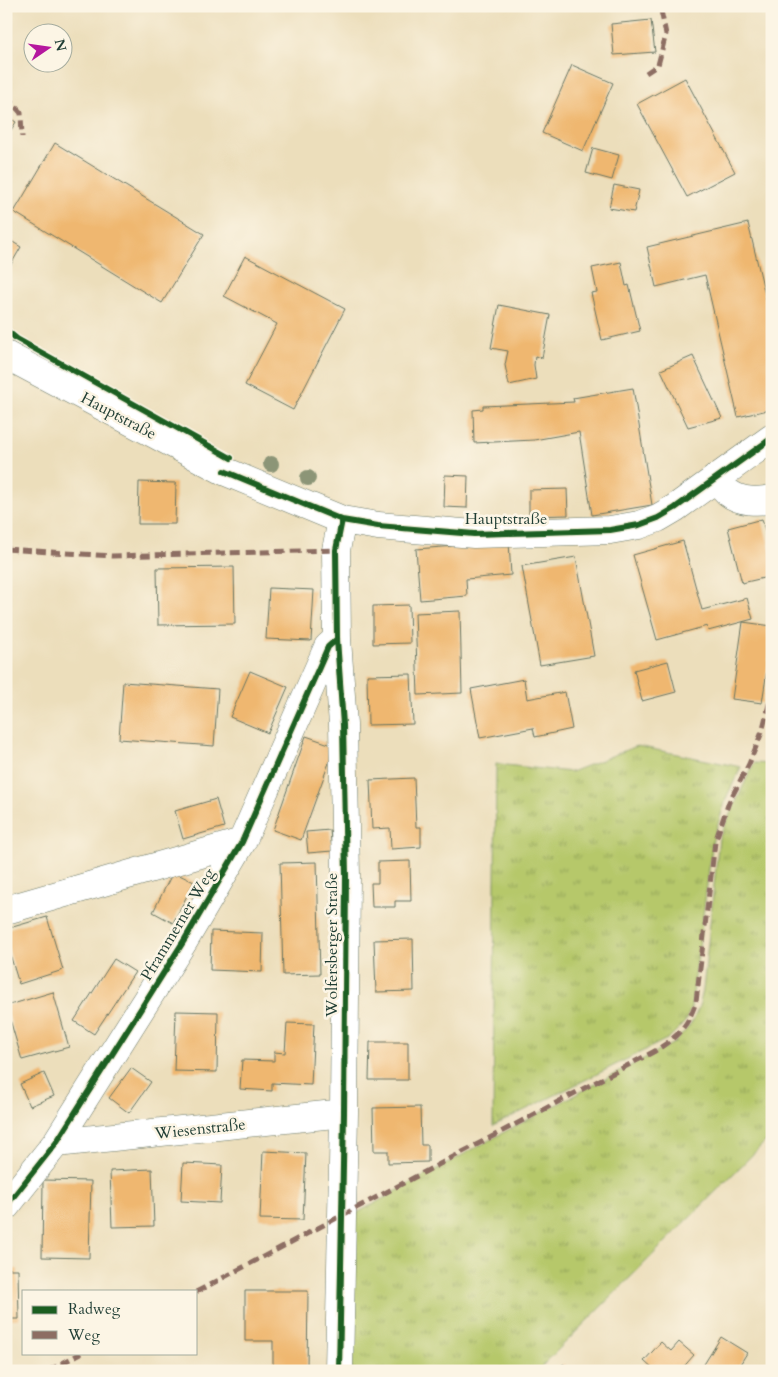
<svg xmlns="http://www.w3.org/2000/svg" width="778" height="1377" viewBox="0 0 778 1377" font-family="Cardo,serif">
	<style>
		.grass { fill: url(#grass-tufts); stroke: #6a8250 }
		.building { fill: #efb770 }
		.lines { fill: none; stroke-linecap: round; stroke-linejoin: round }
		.minor-casing { stroke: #677563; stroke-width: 29 }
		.minor { stroke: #fff; stroke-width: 28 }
		.quiet { stroke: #8d6e63; stroke-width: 5; stroke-dasharray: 10 5; stroke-linecap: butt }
		.cycleway-casing { stroke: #fcf5e5; stroke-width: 9 }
		.cycleway { stroke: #1b5e20; stroke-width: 6 }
		.tree { fill: #8c9577 }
		.labels { text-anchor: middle; stroke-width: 5; stroke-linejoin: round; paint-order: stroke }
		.street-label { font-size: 16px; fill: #1f3d34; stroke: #fcf5e5 }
	</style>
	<defs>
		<pattern id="grass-tufts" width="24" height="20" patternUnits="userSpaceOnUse" patternTransform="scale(1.25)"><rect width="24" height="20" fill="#b6c86b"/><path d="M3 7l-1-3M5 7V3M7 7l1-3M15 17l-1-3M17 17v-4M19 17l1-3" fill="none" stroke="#93a459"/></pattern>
	</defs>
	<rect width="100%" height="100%" fill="#fcf5e5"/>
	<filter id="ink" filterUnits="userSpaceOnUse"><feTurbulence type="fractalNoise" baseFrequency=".02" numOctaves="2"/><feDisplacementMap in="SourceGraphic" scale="10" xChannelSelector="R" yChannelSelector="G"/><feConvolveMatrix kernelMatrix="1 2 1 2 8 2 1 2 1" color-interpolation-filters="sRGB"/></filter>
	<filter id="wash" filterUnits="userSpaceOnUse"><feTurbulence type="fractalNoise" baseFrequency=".0096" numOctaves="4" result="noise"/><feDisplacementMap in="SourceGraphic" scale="20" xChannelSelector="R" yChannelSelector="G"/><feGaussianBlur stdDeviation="1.12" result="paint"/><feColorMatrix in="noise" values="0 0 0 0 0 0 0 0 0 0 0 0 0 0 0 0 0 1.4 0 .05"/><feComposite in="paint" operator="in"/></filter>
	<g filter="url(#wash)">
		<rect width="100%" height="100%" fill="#ecdebb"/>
		<!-- grass -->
		<path class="grass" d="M637,746L741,767L727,796L713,839L691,1008L685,1022L669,1038L493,1126L496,764L571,772Z
			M754,763L772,764V1135L537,1371H347L355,1214L506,1131L674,1043C693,1023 697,1018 703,990L719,838Z"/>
		<g id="blocks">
			<!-- building -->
			<path class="building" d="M651,20L655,52L614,55L611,24Z
				M572,65L613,83L583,151L542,133Z
				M685,78L735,172L687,197L637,104Z
				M6,116L16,122L6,138Z
				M55,143L204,234L162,303L14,212Z
				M593,148L619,155L612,180L586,173Z
				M614,185L639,190L634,212L609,208Z
				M748,223L772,324V409L738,417L705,275L656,287L647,247Z
				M6,238L21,247L6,273Z
				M245,256L345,309L293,410L245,385L277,324L224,296Z
				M621,262L626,286L629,285L640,331L602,340L591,293L597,292L592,268Z
				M499,305L550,315L542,358L535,356L534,365L536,379L509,385L505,365L508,351L491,348Z
				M693,356L722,418L688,427L661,370Z
				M633,388L652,505L592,515L579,432L534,440L474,443L473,410L483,409V406L574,402L573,398Z
				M445,475L468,476L467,508L444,507Z
				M139,482L176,483L175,524H138Z
				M567,489L568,515L529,516V490Z
				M762,519L772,557V576L742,583L728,528Z
				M683,541L702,610L747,598L753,619L708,631L707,626L657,640L633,555Z
				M509,542L511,575L466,579L467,596L420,600L416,549Z
				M576,557L594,656L540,665L522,566Z
				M234,567L235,624L158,625L157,568Z
				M269,588L314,590L311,641L266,639Z
				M409,605L410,643L373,644V606Z
				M460,611L462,693L418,695L415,613Z
				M743,622L772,626V638L762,703L732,699Z
				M668,661L676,692L642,701L634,670Z
				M250,671L288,687L268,733L230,717Z
				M411,674L413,724L368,725L367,675Z
				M524,679L527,699L565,692L572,729L535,737L533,728L480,738L471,689Z
				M123,682L218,689L214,746L119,739Z
				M306,736L335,746L301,840L273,830Z
				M414,778L416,827H421V847L391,849L390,828L372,829L370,780Z
				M216,799L224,827L183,839L175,811Z
				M330,830L332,851L308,853L306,832Z
				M410,861L411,901H395V907H372L371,883H378V862Z
				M317,862L320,974L283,975L280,863Z
				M173,872L194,882L173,923L153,912Z
				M47,917L63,970L19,984L6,941V929Z
				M211,931L263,933L262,972L210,970Z
				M413,939L414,991L376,992L374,940Z
				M114,959L135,972L94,1034L74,1021Z
				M53,992L69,1047L22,1060L6,1006Z
				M176,1011L218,1012L217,1072L174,1071Z
				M287,1023L314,1024L311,1085L272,1083V1091L240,1089L242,1060L274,1061V1052L285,1053Z
				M370,1042H408V1080H369Z
				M131,1068L151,1082L129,1113L109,1098Z
				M44,1073L54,1096L30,1106L20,1084Z
				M420,1107L421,1145H428V1162L388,1163V1151H374L373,1108Z
				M263,1151L306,1153L303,1220L260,1219Z
				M183,1163L222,1165L220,1203L181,1201Z
				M152,1169L154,1226L112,1227L110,1171Z
				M43,1180L91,1181L89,1258L42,1257Z
				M6,1269H18L19,1319H6Z
				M245,1291H308L307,1371H273V1341H245Z
				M721,1337L747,1353L736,1371H711L703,1366Z
				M661,1342L671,1351L679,1342L694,1355L680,1371H655L644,1361Z
				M563,1364L572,1371H558Z"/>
		</g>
	</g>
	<g filter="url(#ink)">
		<use href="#blocks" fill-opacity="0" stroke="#677563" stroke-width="1"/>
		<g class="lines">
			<defs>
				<path id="minor" d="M6,355L224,471L342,520L378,526L474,534L610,530L639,525L658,518L675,508L772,438
					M717,477C720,482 724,490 729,493C740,502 759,502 772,499
					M6,910L242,842
					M56,1143L344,1113
					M6,1206L56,1143L185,939L242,842L328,647L337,639
					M339,1371L344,1113L346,876L343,725L337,639L336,550L342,520"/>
			</defs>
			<!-- minor casing -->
			<use href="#minor" class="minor-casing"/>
			<!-- minor -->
			<use href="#minor" class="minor"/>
			<!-- quiet -->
			<path class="quiet" d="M646,73L658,65L666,34L660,6
				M6,96L21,113L22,137
				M6,549L112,556L336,550
				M196,1292L655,1051C677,1037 687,1028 696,1002L715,842L729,802L749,764L762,732L772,693
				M48,1371L81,1353"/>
			<defs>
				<path id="cycleway" d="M6,330L17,339L231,458
					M224,471L342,520L378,526L474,534L610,530L639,525L658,518L675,508L772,438
					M6,1206L56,1143L185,939L242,842L328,647L337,639
					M339,1371L344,1113L346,876L343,725L337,639L336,550L342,520"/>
			</defs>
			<!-- cycleway casing -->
			<use href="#cycleway" class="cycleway-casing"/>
			<!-- cycleway -->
			<use href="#cycleway" class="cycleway"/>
		</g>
		<!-- trees -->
		<g class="tree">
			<circle cx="271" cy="464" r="8"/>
			<circle cx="308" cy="478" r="8"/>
		</g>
	</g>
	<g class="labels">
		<!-- street labels -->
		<g class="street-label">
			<text transform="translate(119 415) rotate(28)" y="6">Hauptstraße</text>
			<text x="506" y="524">Hauptstraße</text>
			<text transform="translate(177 924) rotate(-59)" y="6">Pframmerner Weg</text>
			<text transform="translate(331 945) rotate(-90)" y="6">Wolfersberger Straße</text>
			<text transform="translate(200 1128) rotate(-6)" y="6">Wiesenstraße</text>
		</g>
	</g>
	<!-- margin -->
	<rect width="778" height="1377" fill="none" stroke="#fcf5e5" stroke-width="25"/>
	<!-- legend -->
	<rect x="22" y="1290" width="175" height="65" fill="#fcf5e5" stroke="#a4ab9e"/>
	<rect x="32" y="1306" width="25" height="8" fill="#1b5e20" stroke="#a4ab9e"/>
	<text x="68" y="1314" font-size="15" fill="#1f3d34">Radweg</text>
	<rect x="32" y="1331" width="25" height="8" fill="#8d6e63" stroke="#a4ab9e"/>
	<text x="68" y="1340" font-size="15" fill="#1f3d34">Weg</text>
	<!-- north arrow -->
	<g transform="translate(48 48) rotate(77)"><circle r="24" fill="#fcf5e5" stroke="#a4ab9e"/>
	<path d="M0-4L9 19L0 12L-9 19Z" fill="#b5179e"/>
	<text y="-8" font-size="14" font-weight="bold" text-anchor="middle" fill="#1f3d34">N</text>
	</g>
</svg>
